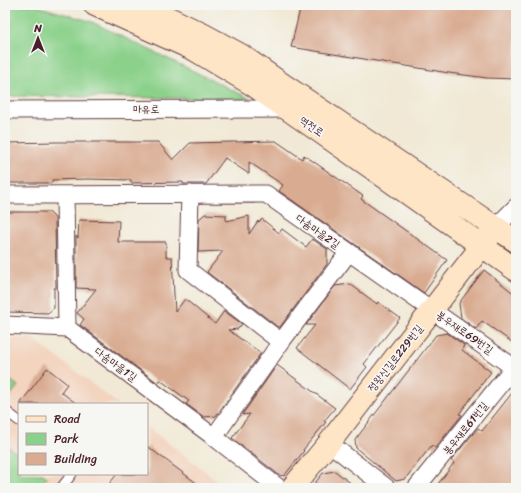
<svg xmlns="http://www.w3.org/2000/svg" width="521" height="493" viewBox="0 0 521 493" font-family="Sriracha,'Poor Story',sans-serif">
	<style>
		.built { fill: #f3d4bf }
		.green { fill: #8cd18b; stroke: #6b785b }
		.building { fill: #d9ab91 }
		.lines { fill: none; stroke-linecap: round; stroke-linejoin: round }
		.lane-casing { stroke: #633d44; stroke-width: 11 }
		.street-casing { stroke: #633d44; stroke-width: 19 }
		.secondary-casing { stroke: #633d44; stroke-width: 24 }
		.lane { stroke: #fff; stroke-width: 9 }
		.street { stroke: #fff; stroke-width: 17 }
		.secondary { stroke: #fde5c5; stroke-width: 22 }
		.labels { text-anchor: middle; stroke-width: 3.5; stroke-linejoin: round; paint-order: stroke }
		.street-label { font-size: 11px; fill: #4a1f2b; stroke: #f6f6f2 }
	</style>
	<rect width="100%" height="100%" fill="#f6f6f2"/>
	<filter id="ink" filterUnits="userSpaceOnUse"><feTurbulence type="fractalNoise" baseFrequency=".025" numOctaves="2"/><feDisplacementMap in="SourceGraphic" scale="8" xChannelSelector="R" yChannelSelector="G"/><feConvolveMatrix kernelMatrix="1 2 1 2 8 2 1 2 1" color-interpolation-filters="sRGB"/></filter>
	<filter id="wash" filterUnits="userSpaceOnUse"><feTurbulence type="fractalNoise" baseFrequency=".012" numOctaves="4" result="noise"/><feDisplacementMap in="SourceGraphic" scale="16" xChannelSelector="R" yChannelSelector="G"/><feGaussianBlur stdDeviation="0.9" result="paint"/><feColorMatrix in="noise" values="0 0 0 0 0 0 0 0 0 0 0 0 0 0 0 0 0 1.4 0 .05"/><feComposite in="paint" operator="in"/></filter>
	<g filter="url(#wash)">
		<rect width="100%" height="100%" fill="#f1e9d5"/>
		<!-- built -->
		<path class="built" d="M5,338H32L118,404H19V474H147V427L227,488H5Z"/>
		<!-- green -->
		<path class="green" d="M5,5H33L90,21L251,99L5,96Z
			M5,376L18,386L5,402Z
			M5,444L19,455V474H43L47,477L38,488H5Z"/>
		<g id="blocks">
			<!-- building -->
			<path class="building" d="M301,5H516V79L487,78L449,73L291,47Z
				M276,141L302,159L304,155L363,196L361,199L447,260L424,293L279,191L283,185L249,162V174L225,158L206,184H183V182L131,183V180L87,179L52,180V183H5V143L58,142H158L173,160L190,143Z
				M5,212H49L55,218L56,288H54V308L48,313L5,312Z
				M205,214L226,215V221L249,216V234L258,221L259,222L262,219L279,233L282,229L306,247L312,239L327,249V264L280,327H278L207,272L223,251L198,252L199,219Z
				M79,220L119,221L118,242H166V257H172L175,312L185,299L215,324L224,311L242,324L238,329L228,330L261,353L216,416L204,417L186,404L189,401L160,380L158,383L80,325L84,319L77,313L96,289L76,288V236L78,238Z
				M484,270L516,295V345L482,321L476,329L461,318L459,303Z
				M350,284L377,304L378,302L400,318L364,364L367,367L350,389L297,348L315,325H306L335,286Z
				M447,333L464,345L462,350L491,372L459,414L462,415L435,448L432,445L405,479L396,481L356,448L355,440L436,335Z
				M277,365L335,408L324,421L326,422L303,450L304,451L284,476L279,475L232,438L250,414L242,415Z
				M47,368L67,384L61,392L77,404H20Z
				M516,388V488H435L454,463L451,460L478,428L482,431Z
				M147,446L203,488H106L117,474H147Z
				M335,471L357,488H311L323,473Z"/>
		</g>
	</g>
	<g filter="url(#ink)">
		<use href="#blocks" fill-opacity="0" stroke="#633d44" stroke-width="1"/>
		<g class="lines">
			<defs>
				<path id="lane" d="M6,411L19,421
					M61,488L72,474"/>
				<path id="street" d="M5,110L287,109
					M190,194L188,270L281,342
					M5,195L266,194L516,369
					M65,195L67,328
					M496,227L516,207
					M5,325L67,328L214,437L279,488
					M214,437L281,342L349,252
					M329,443L387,488
					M416,488L514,367"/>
				<path id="secondary" d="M95,5L195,50L253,85L366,164L516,270
					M142,5L204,35L241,55L285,86L516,241
					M292,488L329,443L491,234"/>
			</defs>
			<!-- lane casing -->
			<use href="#lane" class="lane-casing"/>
			<!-- street casing -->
			<use href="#street" class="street-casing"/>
			<!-- secondary casing -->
			<use href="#secondary" class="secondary-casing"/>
			<!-- lane -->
			<use href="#lane" class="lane"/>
			<!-- street -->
			<use href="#street" class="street"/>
			<!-- secondary -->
			<use href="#secondary" class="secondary"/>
		</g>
	</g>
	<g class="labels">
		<!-- street labels -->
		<g class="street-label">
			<text x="146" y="113">마유로</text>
			<text transform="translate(312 126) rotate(35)" y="4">역전로</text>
			<text transform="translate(318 231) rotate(35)" y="4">다솜마을2길</text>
			<text transform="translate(465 332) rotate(35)" y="4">봉우재로69번길</text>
			<text transform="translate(395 358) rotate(-52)" y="4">정왕신길로229번길</text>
			<text transform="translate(116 364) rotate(36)" y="4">다솜마을1길</text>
			<text transform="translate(465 428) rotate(-51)" y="4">봉우재로61번길</text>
		</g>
	</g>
	<!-- margin -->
	<rect width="521" height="493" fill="none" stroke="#f6f6f2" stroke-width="20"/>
	<!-- legend -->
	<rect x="18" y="403" width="130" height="72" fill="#f6f6f2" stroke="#b1a0a2"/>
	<rect x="26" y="416" width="20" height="6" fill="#fde5c5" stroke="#b1a0a2"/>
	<text x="54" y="423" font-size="12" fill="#4a1f2b">Road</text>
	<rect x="26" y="433" width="20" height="12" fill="#8cd18b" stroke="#b1a0a2"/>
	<text x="54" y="443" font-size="12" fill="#4a1f2b">Park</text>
	<rect x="26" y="453" width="20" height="12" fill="#d9ab91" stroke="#b1a0a2"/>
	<text x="54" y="463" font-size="12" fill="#4a1f2b">Building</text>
	<!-- north arrow -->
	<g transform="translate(38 38)" stroke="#f6f6f2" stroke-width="3" paint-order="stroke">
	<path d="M0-3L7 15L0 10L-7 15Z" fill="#4a1f2b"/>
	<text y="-6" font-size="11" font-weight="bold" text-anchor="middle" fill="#4a1f2b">N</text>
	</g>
</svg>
